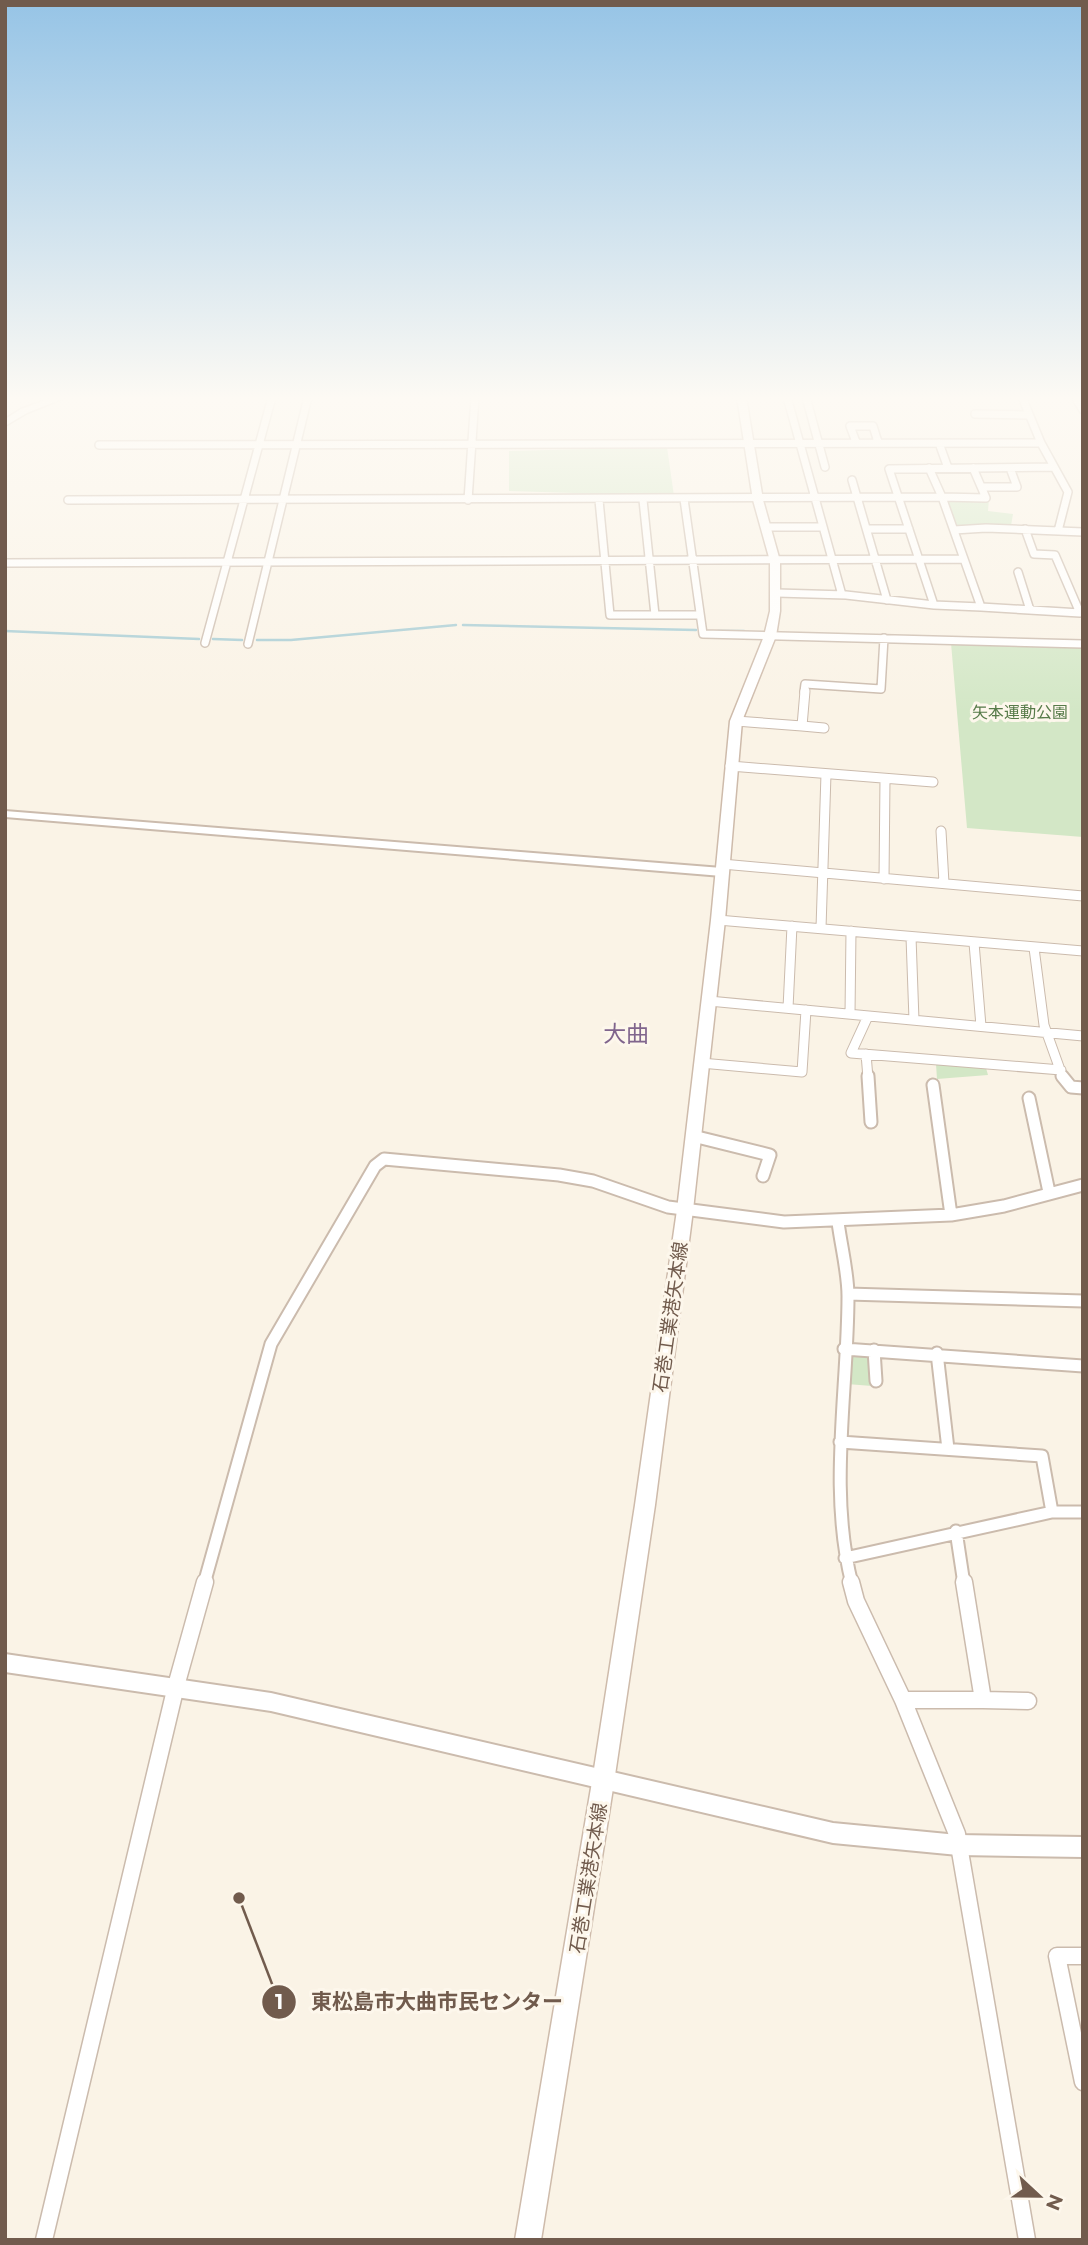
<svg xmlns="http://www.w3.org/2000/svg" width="1088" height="2245" viewBox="0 0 1088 2245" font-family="Montserrat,'Noto Sans JP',sans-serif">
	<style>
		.green { fill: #d3e7c6 }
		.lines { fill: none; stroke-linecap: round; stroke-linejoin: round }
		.stream { stroke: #a4cbd3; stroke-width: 2.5 }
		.minor-far3-casing { stroke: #cbbbad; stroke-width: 10 }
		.minor-far2-casing { stroke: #cbbbad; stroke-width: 11 }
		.minor-far1-casing { stroke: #cbbbad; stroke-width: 15 }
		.minor-casing { stroke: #cbbbad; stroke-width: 19 }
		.tertiary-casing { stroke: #cbbbad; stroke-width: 4 }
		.secondary-casing { stroke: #cebbab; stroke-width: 3 }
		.minor-far3 { stroke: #fff; stroke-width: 7 }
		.minor-far2 { stroke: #fff; stroke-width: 9 }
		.minor-far1 { stroke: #fff; stroke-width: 11 }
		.minor { stroke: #fff; stroke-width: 16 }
		.tertiary { fill: #fff; fill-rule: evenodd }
		.secondary { fill: #fff; fill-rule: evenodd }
		.labels { text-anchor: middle; stroke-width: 6; stroke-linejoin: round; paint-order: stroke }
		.far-park-label { font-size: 16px; fill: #577b49; stroke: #fdf7ec }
		.street-label { font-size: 19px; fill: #715b4d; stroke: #fdf7ec }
		.quarter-label { font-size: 23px; fill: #80658d; stroke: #fdf7ec }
		.leader { fill: none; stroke: #715b4d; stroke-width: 2.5 }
		.callout-dot { fill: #715b4d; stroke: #fdf7ec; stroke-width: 2.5 }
		.mark-label { font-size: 21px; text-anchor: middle; font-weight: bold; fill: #fff }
		.callout-label { font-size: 21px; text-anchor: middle; font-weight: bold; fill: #715b4d; stroke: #fdf7ec; stroke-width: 6; stroke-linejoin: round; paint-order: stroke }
	</style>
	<rect width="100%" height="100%" fill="#faf3e6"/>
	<!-- green -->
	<path class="green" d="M667,447L674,496L509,491V451Z
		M949,499H989L988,511L1013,514L1011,526L961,527L957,525L946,501Z
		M951,643L1083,646V837L967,828Z
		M936,1064L986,1068L988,1075L937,1079Z
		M854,1355L867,1356L870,1360L872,1386L847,1384L848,1360Z"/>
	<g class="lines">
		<!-- stream -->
		<path class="stream" d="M463,625L696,630
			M5,631L199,639
			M718,631H744
			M213,639L242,640
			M257,640H291L456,625"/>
		<defs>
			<path id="minor-far3" d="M787,397L842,595
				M806,397L825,467
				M1075,397L1083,410
				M975,414L1028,415
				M856,442L850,426H873L878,442
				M939,443L948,468
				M1041,443L1068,492L1058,531
				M99,445L1041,443L1022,397
				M929,468L942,497L986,498L973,468
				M852,480L887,600
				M982,487H1017L1010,468
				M684,499L703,634L1083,644
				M468,500L475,397
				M599,500L610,615H700
				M643,500L655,615
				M766,527H823
				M867,529H909
				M954,530L986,528L1083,532
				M5,563L964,559L942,497L68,500
				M1018,572L1030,610
				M777,593L846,595L934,605L889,469L1054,467
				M934,605L981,607L964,559
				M981,607L1080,613L1055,555L1034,554L1025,529
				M205,643L272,397
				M248,644L308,397
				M804,692L805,684L881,689L884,638"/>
			<path id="minor-far2" d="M736,721L802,726L805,691
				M802,726L824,728
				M730,766L933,782
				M941,831L944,883
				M722,864L1083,896
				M884,879L885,779
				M718,920L1083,951
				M821,928L826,774
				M911,937L914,1020
				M974,943L981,1026
				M1034,948L1044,1025L1063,1078
				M709,1001L1083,1036
				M788,1008L792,926
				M850,1014L851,931
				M868,1016L851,1053L1061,1070
				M866,1054L868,1078
				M701,1063L802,1072L806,1010"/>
			<path id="minor-far1" d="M868,1076L871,1122
				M1062,1076L1071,1087L1083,1088
				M933,1085L951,1215
				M1029,1098L1049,1192
				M693,1136L770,1155L763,1176
				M838,1222C841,1246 848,1272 848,1296C848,1391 828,1490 852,1584
				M848,1294L1083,1301
				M844,1349L1083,1366
				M874,1350L876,1381
				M937,1353L948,1449
				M840,1442L1042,1456L1052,1512
				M956,1531L964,1584
				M845,1558L1052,1512H1083
				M204,1584L271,1344L375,1166L384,1159L559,1175L593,1181L668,1207L784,1222L951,1215L1004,1206L1083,1185"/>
			<path id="minor" d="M851,1582L856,1601L903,1700L957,1834L1027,2240
				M903,1700H983L964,1582
				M983,1700L1028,1701
				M1083,1956H1057L1083,2082
				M44,2240L176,1686L205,1582"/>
			<path id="tertiary" d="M5,811L722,868L728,872L722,876L5,817Z
				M5,1654L271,1693L833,1823L958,1835L1083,1837V1857L958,1855L833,1843L271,1711L5,1672Z"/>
			<path id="secondary" d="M54,397H67L27,413L5,426V419L21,409Z
				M737,397H746L763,500L780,561V611L776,636L742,721L725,920L693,1210L655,1505L614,1782L541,2240H515L592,1782L635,1505L677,1210L711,920L730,721L764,636L770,611V561L753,500Z"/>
		</defs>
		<!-- minor-far3 casing -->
		<use href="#minor-far3" class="minor-far3-casing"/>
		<!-- minor-far2 casing -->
		<use href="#minor-far2" class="minor-far2-casing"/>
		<!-- minor-far1 casing -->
		<use href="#minor-far1" class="minor-far1-casing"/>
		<!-- minor casing -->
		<use href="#minor" class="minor-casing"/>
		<!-- tertiary casing -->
		<use href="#tertiary" class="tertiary-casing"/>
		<!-- secondary casing -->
		<use href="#secondary" class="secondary-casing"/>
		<!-- minor-far3 -->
		<use href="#minor-far3" class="minor-far3"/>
		<!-- minor-far2 -->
		<use href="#minor-far2" class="minor-far2"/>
		<!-- minor-far1 -->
		<use href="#minor-far1" class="minor-far1"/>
		<!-- minor -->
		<use href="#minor" class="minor"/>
		<!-- tertiary -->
		<use href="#tertiary" class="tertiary"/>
		<!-- secondary -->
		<use href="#secondary" class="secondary"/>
	</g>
	<!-- sky -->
	<linearGradient id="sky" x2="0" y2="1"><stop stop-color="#96c4e6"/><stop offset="0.56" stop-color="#fdfaf4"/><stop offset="1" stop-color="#fdfaf4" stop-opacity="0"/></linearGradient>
	<rect width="1088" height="712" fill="url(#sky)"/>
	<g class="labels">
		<!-- far-park labels -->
		<g class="far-park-label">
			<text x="1020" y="718">矢本運動公園</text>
		</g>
		<!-- street labels -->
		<g class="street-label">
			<text transform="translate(670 1317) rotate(-82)" y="7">石巻工業港矢本線</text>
			<text transform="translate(588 1878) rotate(-81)" y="7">石巻工業港矢本線</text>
		</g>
		<!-- quarter labels -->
		<g class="quarter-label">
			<text x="626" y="1042">大曲</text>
		</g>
	</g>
	<!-- callouts -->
	<path class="leader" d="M239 1898L279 2002"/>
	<g class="callout-dot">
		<circle cx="239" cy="1898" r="7"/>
		<circle cx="279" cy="2002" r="18"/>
	</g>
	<g class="mark-label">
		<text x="279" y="2009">1</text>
	</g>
	<g class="callout-label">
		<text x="437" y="2009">東松島市大曲市民センター</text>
	</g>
	<!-- border -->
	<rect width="1088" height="2245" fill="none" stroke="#715b4d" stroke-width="14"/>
	<!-- north arrow -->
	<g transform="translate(1039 2196) rotate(112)" stroke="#fdf7ec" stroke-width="5" paint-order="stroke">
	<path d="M0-5L12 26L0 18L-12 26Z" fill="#715b4d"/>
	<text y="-10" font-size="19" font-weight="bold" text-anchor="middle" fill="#715b4d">N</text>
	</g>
</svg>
